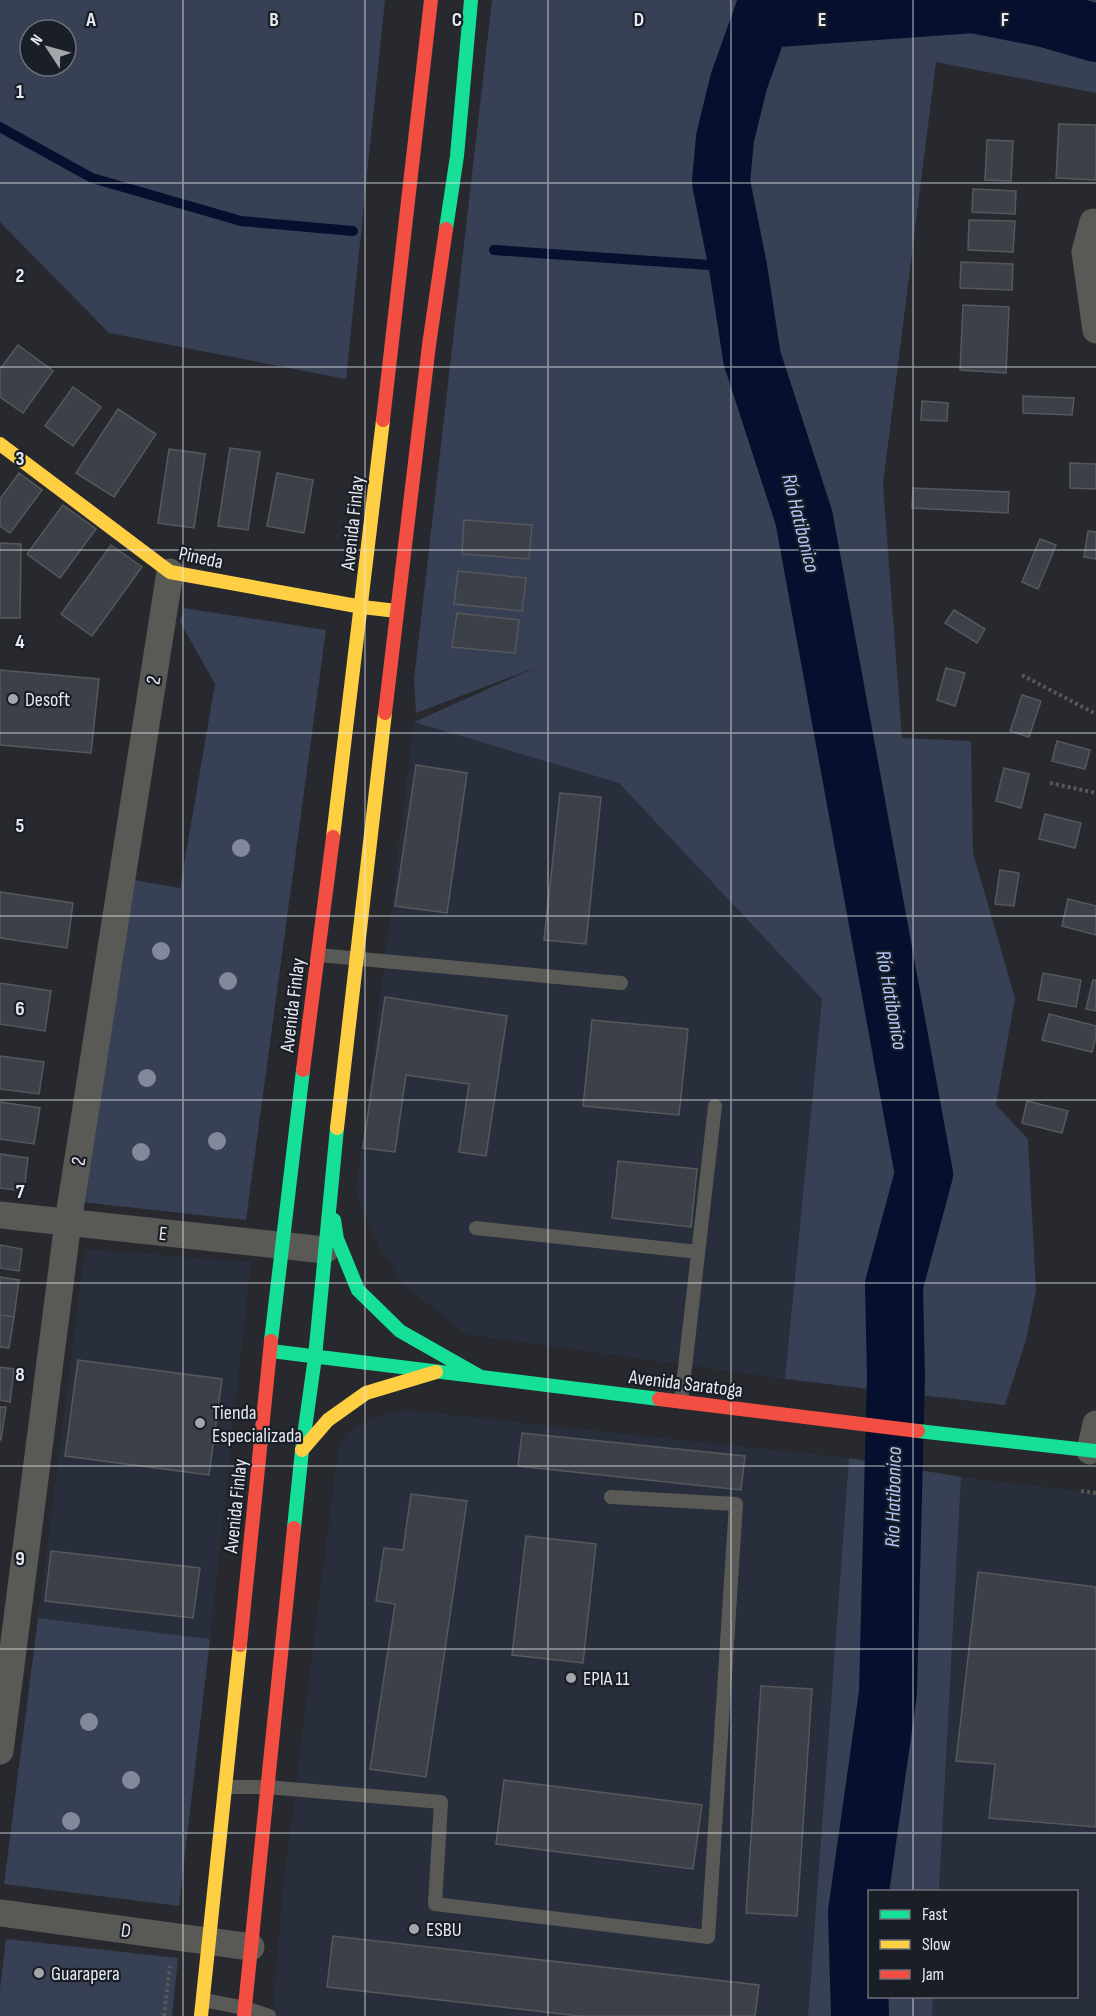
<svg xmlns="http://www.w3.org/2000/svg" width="1096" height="2016" viewBox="0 0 1096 2016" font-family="'Sofia Sans Condensed',sans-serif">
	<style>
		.built { fill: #282e3c }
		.green { fill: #374054; fill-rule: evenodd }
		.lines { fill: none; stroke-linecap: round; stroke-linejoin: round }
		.stream { stroke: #060f2d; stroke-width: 10 }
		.river { stroke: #060f2d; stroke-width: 58 }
		.building { fill: #3b4049; stroke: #56585c; stroke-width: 1.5 }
		.path { stroke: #575856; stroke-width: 4; stroke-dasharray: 3 3; stroke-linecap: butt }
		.lane { stroke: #595a55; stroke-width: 14 }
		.street { stroke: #595a55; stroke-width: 27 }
		.fast { stroke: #16e098; stroke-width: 14 }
		.slow { stroke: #ffcf43; stroke-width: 14 }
		.jam { stroke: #f24e42; stroke-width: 14 }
		.tree { fill: #82899a }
		.grid { fill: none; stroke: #e6e9ef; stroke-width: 1.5; stroke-opacity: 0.55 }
		.poi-dot { fill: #a3a6ab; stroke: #1a1e27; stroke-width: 2 }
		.labels { text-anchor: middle; stroke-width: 4.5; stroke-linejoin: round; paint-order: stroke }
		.street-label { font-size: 20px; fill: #e6e9ef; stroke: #1a1e27 }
		.poi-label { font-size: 20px; fill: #e6e9ef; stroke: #1a1e27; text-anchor: start }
		.water-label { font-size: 21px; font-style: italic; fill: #b1c9fd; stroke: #1a1e27 }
		.grid-label { font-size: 20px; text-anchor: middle; font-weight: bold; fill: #e6e9ef; stroke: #1a1e27; stroke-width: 4.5; stroke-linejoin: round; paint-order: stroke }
	</style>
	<rect width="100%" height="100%" fill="#27292e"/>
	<!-- built -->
	<path class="built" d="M414,722L619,782L822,999L785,1379L466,1334L401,1282L379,1246L356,1193Z
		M85,1249L251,1262L210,1639L38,1618Z
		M405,1410L849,1458L808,2016H272L282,1897L338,1450L350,1430L373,1418Z
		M961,1477L1096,1493V2016H932L933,1997L1076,1996V1892L939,1891Z"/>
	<!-- green -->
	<path class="green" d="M0,0H385L346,379L109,333L0,222ZM30,30H66V66H30Z
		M492,0H1096V93L936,62L883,484L902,738L971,741L973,853L1015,998L996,1105L1028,1139L1036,1291L1026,1340L1005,1405L785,1379L822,999L619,783L414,722L537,667L416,713L414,680Z
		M184,608L326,630L246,1220L81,1202L128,879L180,888L215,684L180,622Z
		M849,1458L961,1477L939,1891L870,1892V1996L933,1997L932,2016H808Z
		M38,1618L210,1639L179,1906L4,1884Z
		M6,1939L178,1958L172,2016H0V1989Z"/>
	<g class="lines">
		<!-- stream -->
		<path class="stream" d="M0,127L92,178L241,221L353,231
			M494,250L738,267"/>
		<!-- river -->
		<path class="river" d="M768,0L739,81L725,138L721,182L738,267L752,358L804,518L924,1174L894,1285L896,1376L888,1693L857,1912L860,2016
			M763,19L973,4L1044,18L1096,33"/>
	</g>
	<!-- building -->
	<path class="building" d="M1059,124L1096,125V180L1056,178Z
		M987,140L1013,141L1011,181L985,180Z
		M973,189L1016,191L1015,214L972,212Z
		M969,220L1015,221L1013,252L968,250Z
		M961,262L1013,264L1012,290L960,288Z
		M963,305L1009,307L1006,373L960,370Z
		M18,345L53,371L23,413L0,397V369Z
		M73,387L101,407L73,446L45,426Z
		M1023,396L1074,398L1072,415L1023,413Z
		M922,401L948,403L947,421L921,420Z
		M118,409L156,434L114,497L76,473Z
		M230,448L260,452L248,530L218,526Z
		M169,449L205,454L194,528L158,523Z
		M1070,463L1096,464V489L1070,488Z
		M19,473L42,490L10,533L0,526V499Z
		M277,473L313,480L304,533L267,526Z
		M913,488L1009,492L1008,513L912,508Z
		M63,505L96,529L60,578L27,554Z
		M464,520L532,525L529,559L462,554Z
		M1088,531L1096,532V559L1084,557Z
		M1040,539L1056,545L1038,589L1022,582Z
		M0,543L21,544L20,618H0Z
		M111,545L142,567L92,636L61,614Z
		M458,571L526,578L522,611L454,604Z
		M954,610L985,629L977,643L945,623Z
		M457,613L519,620L515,653L452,647Z
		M946,668L965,673L955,706L937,700Z
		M0,670L99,679L91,753L0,745Z
		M1022,695L1041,701L1029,737L1010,731Z
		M1057,741L1090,750L1085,769L1052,761Z
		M416,765L467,773L447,913L395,906Z
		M1004,768L1029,774L1021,808L996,801Z
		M560,793L601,797L586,944L544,940Z
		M1045,814L1081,823L1075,848L1039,839Z
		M1000,870L1019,873L1014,906L995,904Z
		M0,892L73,903L67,948L0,938Z
		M1068,899L1096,906V935L1062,926Z
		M1043,973L1081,980L1076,1007L1038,1000Z
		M1093,980H1096V1011L1086,1009Z
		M0,983L51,991L45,1031L0,1024Z
		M385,997L507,1016L486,1156L459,1152L469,1084L406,1075L395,1152L363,1148Z
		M1049,1014L1096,1026V1037L1092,1052L1042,1040Z
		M592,1020L688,1029L679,1115L583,1106Z
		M0,1056L44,1062L39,1094L0,1089Z
		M1027,1101L1068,1111L1062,1133L1022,1123Z
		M0,1102L40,1108L34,1144L0,1139Z
		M0,1154L28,1158L24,1191L0,1188Z
		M618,1161L697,1169L691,1227L612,1218Z
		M0,1245L22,1249L19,1271L0,1268Z
		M0,1277L19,1280L14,1317L0,1315Z
		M0,1315L14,1317L9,1348L0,1347Z
		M78,1360L222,1379L209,1475L65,1456Z
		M0,1367L14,1369L10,1402L0,1400Z
		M0,1407H6L1,1440L0,1439Z
		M522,1433L745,1456L741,1490L518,1466Z
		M411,1494L467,1501L426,1777L370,1769L395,1604L376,1601L384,1548L403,1550Z
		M526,1536L596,1544L583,1663L512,1655Z
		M51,1551L200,1568L193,1618L45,1601Z
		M978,1572L1096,1587V1827L989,1818L995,1764L956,1761Z
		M761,1686L812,1689L797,1916L746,1913Z
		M504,1780L702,1805L693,1869L496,1844Z
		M333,1936L759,1985L755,2016H579L327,1987Z"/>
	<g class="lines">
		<!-- path -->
		<path class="path" d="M1022,675L1096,714
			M1050,783L1096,793
			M1081,1491L1096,1493
			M164,2016L170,1966"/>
		<!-- lane -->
		<path class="lane" d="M318,955L621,983
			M476,1228L698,1252
			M681,1402L715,1106
			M226,1787H267L441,1802L435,1904L708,1937L736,1504L611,1497
			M203,2000L245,2008L269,2016"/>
		<!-- street -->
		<path class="street" d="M1093,222L1085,252L1096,330
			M0,1215L325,1250
			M1090,1451L1096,1424
			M0,1751L68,1222L170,572
			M0,1913L251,1947"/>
		<!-- fast -->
		<path class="fast" d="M446,229L457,156L471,0
			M334,1220L337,1239L358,1290L400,1331L481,1377
			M271,1341L303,1070
			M271,1351L659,1399
			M918,1431L1096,1451
			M294,1528L302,1450L315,1357L337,1128"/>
		<!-- slow -->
		<path class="slow" d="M0,444L170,572L362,607L397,611
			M333,837L383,420
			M337,1128L385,713
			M302,1450L328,1420L366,1393L436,1372
			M201,2016L240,1645"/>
		<!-- jam -->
		<path class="jam" d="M383,420L431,0
			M385,713L429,345L446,229
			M303,1070L333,837
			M659,1399L918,1431
			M240,1645L271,1341
			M244,2016L294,1528"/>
	</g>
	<!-- trees -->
	<g class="tree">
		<circle cx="241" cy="848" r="9"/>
		<circle cx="161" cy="951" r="9"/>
		<circle cx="228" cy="981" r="9"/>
		<circle cx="147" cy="1078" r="9"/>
		<circle cx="217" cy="1141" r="9"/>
		<circle cx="141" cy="1152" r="9"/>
		<circle cx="89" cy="1722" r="9"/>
		<circle cx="131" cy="1780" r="9"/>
		<circle cx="71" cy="1821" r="9"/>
	</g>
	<!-- grid -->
	<path class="grid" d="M183,0V2016M365,0V2016M548,0V2016M731,0V2016M913,0V1892M0,183H1096M0,367H1096M0,550H1096M0,733H1096M0,916H1096M0,1100H1096M0,1283H1096M0,1466H1096M0,1649H1096M0,1833H1096M913,1996V2016"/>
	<!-- markers -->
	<g class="poi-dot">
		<circle cx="13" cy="699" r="6"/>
		<circle cx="200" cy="1423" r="6"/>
		<circle cx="571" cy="1678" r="6"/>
		<circle cx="414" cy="1929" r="6"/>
		<circle cx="39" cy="1973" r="6"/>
	</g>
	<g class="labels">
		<!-- street labels -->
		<g class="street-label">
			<text transform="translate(352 523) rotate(-84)" y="7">Avenida Finlay</text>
			<text transform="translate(201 557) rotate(12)" y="7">Pineda</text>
			<text transform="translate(153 680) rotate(-81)" y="7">2</text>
			<text transform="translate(292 1005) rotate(-83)" y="7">Avenida Finlay</text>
			<text transform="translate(78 1161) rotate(-81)" y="7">2</text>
			<text transform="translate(163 1233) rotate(6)" y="7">E</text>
			<text transform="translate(686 1383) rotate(7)" y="7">Avenida Saratoga</text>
			<text transform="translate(235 1506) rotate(-84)" y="7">Avenida Finlay</text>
			<text transform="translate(126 1930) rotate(8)" y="7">D</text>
		</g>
		<!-- poi labels -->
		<g class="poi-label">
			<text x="25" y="706">Desoft</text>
			<text x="212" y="1419">Tienda<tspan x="212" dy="23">Especializada</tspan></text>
			<text x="583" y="1685">EPIA 11</text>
			<text x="426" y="1936">ESBU</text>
			<text x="51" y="1980">Guarapera</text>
		</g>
		<!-- water labels -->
		<g class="water-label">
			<text transform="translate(801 523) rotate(76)" y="7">Río Hatibonico</text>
			<text transform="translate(892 1000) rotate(80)" y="7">Río Hatibonico</text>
			<text transform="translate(893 1497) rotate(-89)" y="7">Río Hatibonico</text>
		</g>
	</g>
	<g class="grid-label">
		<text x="91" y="26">A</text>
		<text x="274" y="26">B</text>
		<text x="457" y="26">C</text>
		<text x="639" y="26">D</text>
		<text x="822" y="26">E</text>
		<text x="1005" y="26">F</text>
		<text x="20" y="98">1</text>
		<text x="20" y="282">2</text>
		<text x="20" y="465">3</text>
		<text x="20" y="648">4</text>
		<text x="20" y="832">5</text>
		<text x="20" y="1015">6</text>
		<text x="20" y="1198">7</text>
		<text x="20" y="1381">8</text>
		<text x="20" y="1565">9</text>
	</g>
	<!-- legend -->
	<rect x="868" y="1890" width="210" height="108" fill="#1a1e27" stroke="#6c6f77" stroke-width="1.5"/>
	<rect x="880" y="1910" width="30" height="9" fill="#16e098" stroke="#6c6f77" stroke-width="1.5"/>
	<text x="922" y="1920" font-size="18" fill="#e6e9ef">Fast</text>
	<rect x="880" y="1940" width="30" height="9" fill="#ffcf43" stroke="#6c6f77" stroke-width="1.5"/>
	<text x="922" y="1950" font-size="18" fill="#e6e9ef">Slow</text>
	<rect x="880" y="1970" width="30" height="9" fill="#f24e42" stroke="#6c6f77" stroke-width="1.5"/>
	<text x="922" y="1980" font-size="18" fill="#e6e9ef">Jam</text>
	<!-- north arrow -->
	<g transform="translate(48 48) rotate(306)"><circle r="28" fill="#1a1e27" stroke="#6c6f77" stroke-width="1.5"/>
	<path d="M0-4.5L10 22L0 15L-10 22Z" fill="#a3a6ab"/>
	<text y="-9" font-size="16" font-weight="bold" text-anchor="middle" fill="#e6e9ef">N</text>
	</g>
</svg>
